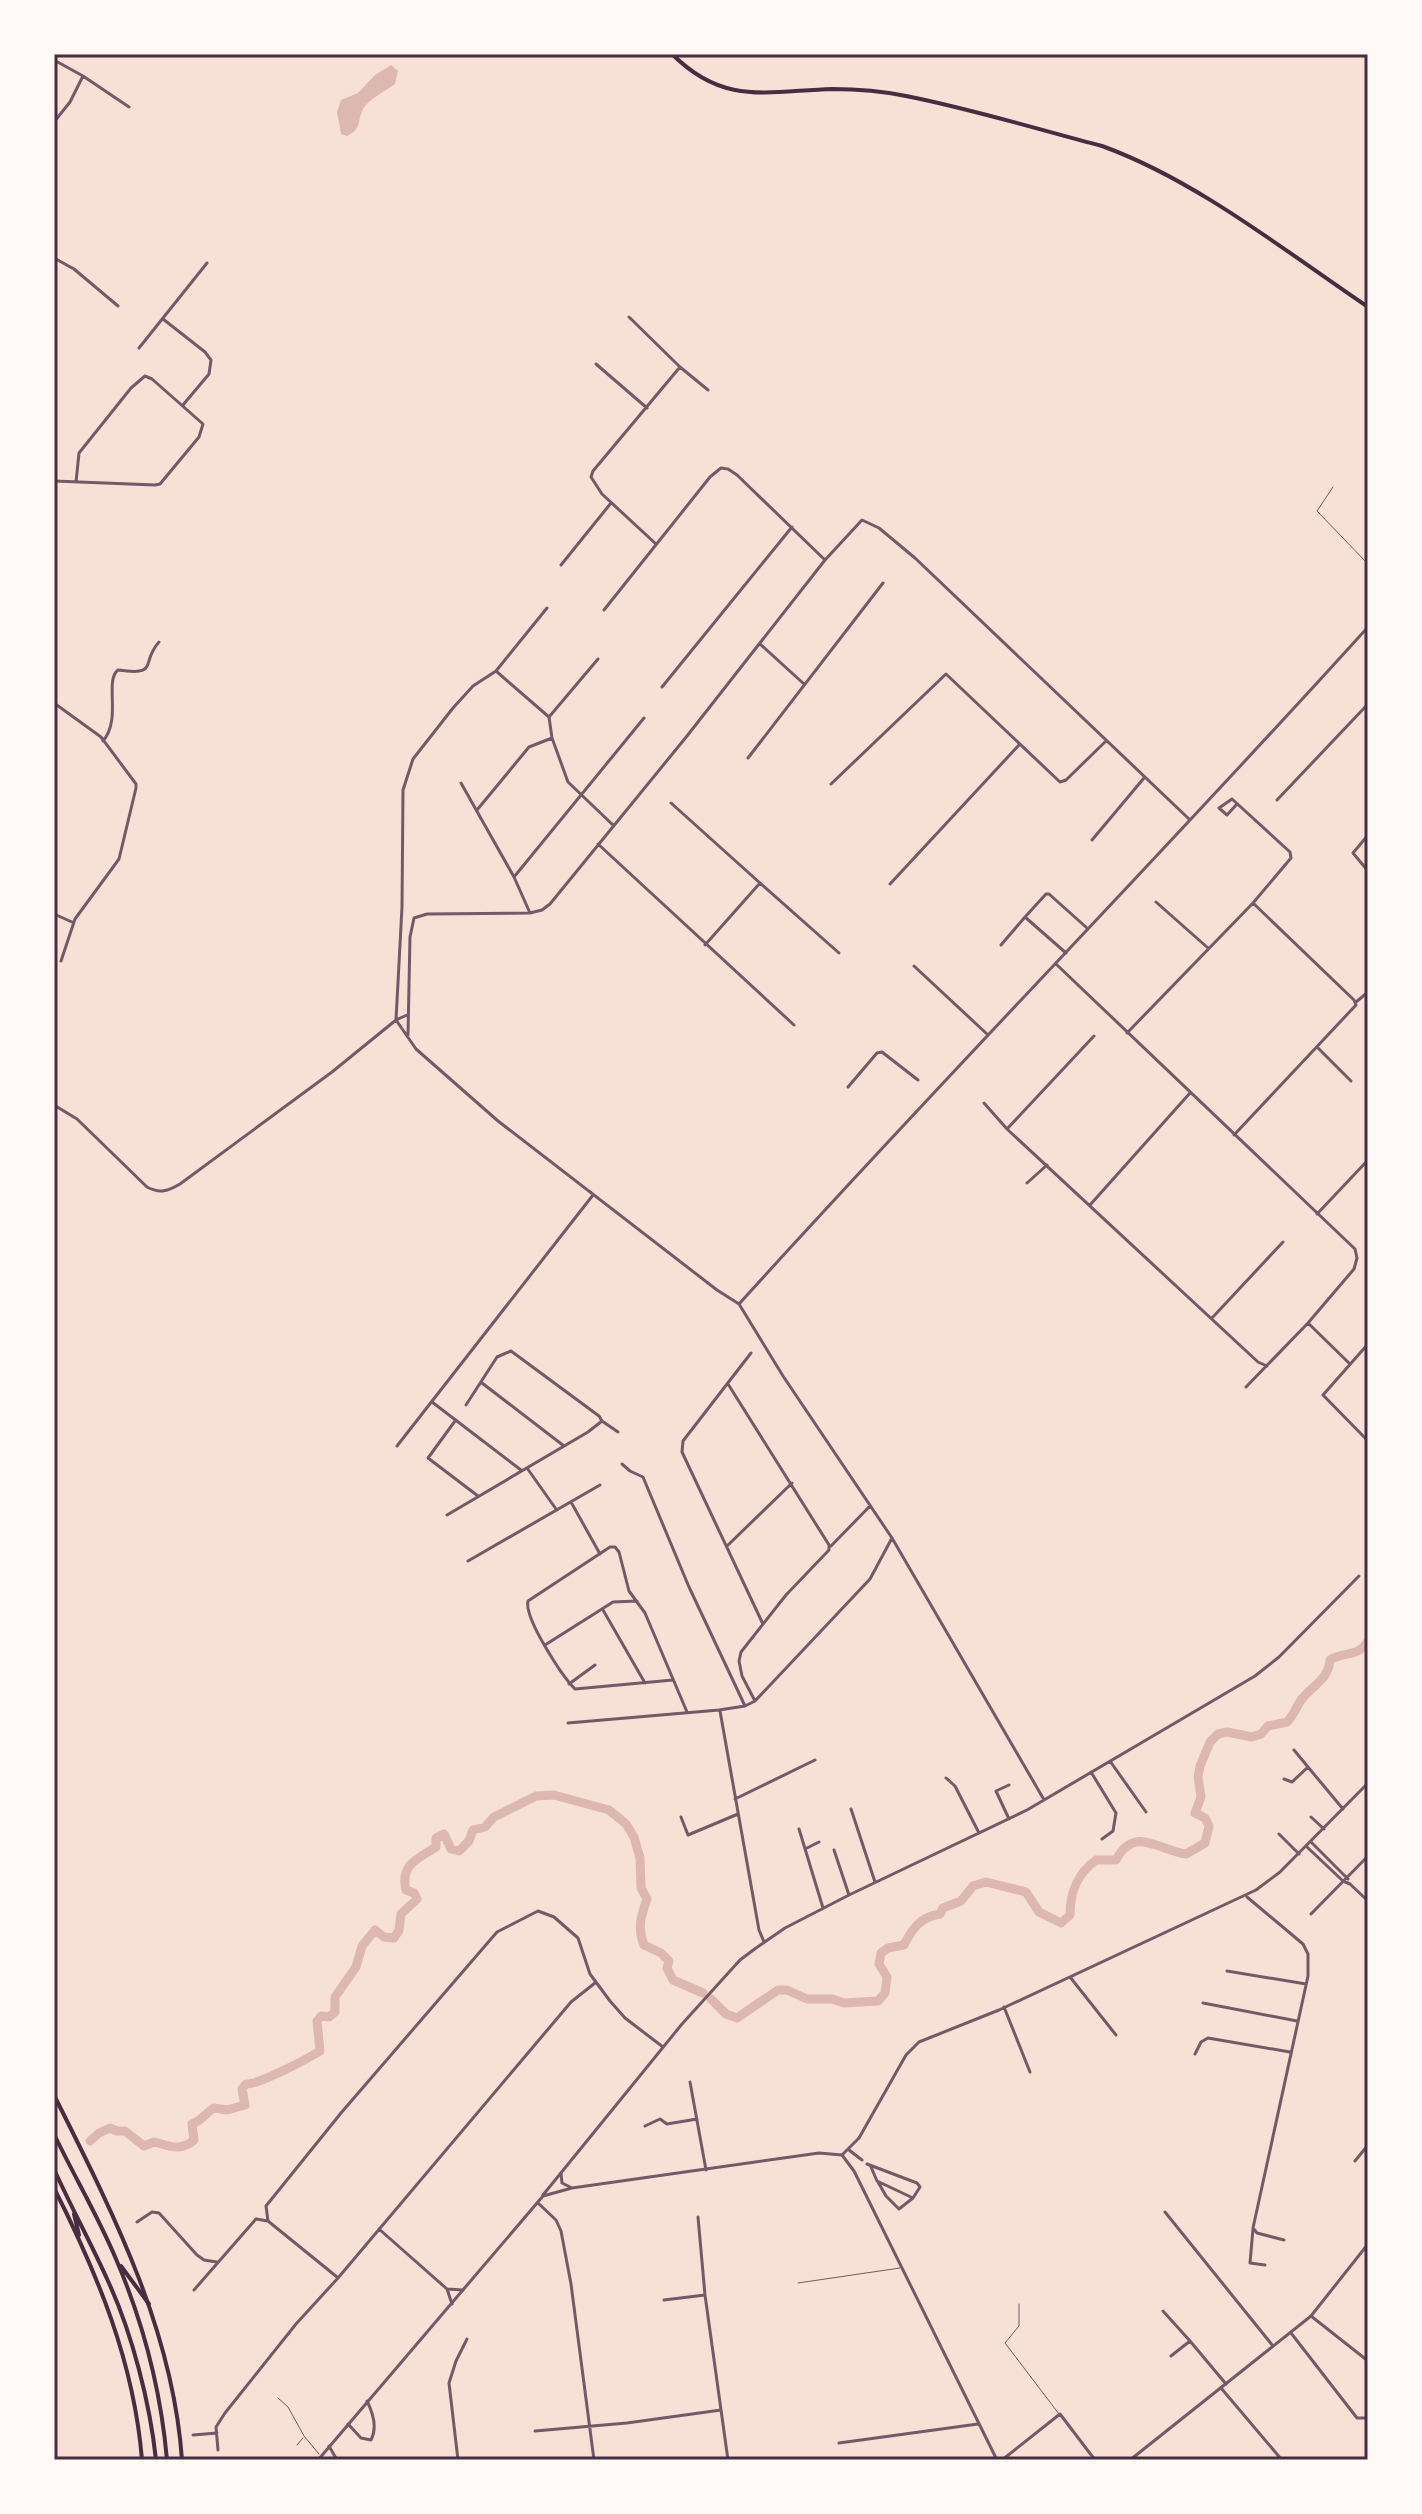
<svg xmlns="http://www.w3.org/2000/svg" width="1422" height="2514" viewBox="0 0 1422 2514" font-family="Manrope,sans-serif">
	<style>
		.water { fill: #dcb8b0 }
		.lines { fill: none; stroke-linecap: round; stroke-linejoin: round }
		.river { stroke: #dcb8b0; stroke-width: 9 }
		.service { stroke: #755966; stroke-width: 1 }
		.minor { stroke: #755966; stroke-width: 3 }
		.tertiary { stroke: #755966; stroke-width: 3 }
		.secondary { stroke: #4a2c40; stroke-width: 4 }
		.trunk { stroke: #4a2c40; stroke-width: 4 }
		.neatline { fill: none; stroke: #4a2c40; stroke-width: 3 }
	</style>
	<rect width="100%" height="100%" fill="#f7e1d7"/>
	<!-- water -->
	<path class="water" d="M391,65L398,71L395,84C385,91 369,99 363,109C357,121 362,129 347,136L341,134L337,112L341,100L358,93L375,75Z"/>
	<g class="lines">
		<!-- river -->
		<path class="river" d="M711,1999L726,2014L737,2018L778,1990H787L807,1999H832L844,2003L878,2001L885,1993L887,1977L879,1964L881,1953L888,1948L904,1945C912,1929 920,1917 940,1914L943,1908L961,1901L973,1886L986,1882L1026,1892L1039,1912L1061,1923L1070,1915C1070,1892 1077,1874 1096,1860H1116C1134,1825 1158,1850 1186,1854L1205,1843L1209,1826L1205,1818L1195,1813L1201,1797L1198,1777L1200,1766L1210,1742L1218,1734L1227,1732L1252,1737L1261,1734L1268,1726L1287,1722C1293,1716 1296,1708 1301,1700C1312,1685 1328,1681 1330,1660C1343,1651 1358,1658 1368,1641
			M90,2141L99,2133L110,2128L117,2131H125L144,2146L154,2142C170,2146 180,2152 194,2140L192,2124C201,2121 206,2113 214,2108L227,2110L245,2105L242,2089L246,2084C258,2085 307,2059 320,2051L317,2021L321,2016L329,2017L335,2012V1997L356,1967L362,1946L375,1930L384,1937L394,1938L399,1930L401,1914L417,1899L414,1893L406,1890C400,1865 417,1859 436,1847V1838L444,1834L451,1849L459,1851L469,1841L473,1830L485,1827L494,1817L536,1796L554,1795L609,1810L626,1824L634,1837L640,1858L641,1888L647,1899C641,1916 637,1927 644,1945L661,1953L669,1961L667,1968L673,1980L703,1993"/>
		<!-- service -->
		<path class="service" d="M1333,487L1317,511L1368,564
			M798,2283L900,2268
			M1019,2304V2326L1005,2343L1059,2414
			M278,2398L288,2407L304,2436L319,2454
			M297,2445L303,2438"/>
		<!-- minor -->
		<path class="minor" d="M54,60L83,76L129,107
			M54,122L70,102L83,76
			M54,258L74,269L118,306
			M629,317L680,367L708,390
			M163,319L205,352L211,360L209,374L183,405
			M139,348L207,263
			M596,364L647,408
			M54,481L155,485L160,484L199,437L203,424L152,379L145,376L131,388L79,453L76,482
			M656,544L602,494L591,477L593,471L680,367
			M561,565L611,503
			M604,610L710,477L721,468L728,469L737,475L825,560
			M760,644L804,684
			M496,671L549,717L552,738L568,782L613,825
			M662,687L792,527
			M54,703L101,737L136,784V788L119,859L75,919L61,961
			M549,717L598,659
			M103,741C122,719 104,681 118,670C160,676 140,663 159,642
			M748,758L883,583
			M461,783L514,877L530,913
			M831,784L946,674L1060,782L1066,780L1106,741
			M1277,800L1368,704
			M671,803L760,883
			M477,810L529,747L552,738
			M1368,835L1353,853L1368,871
			M1092,840L1144,778
			M598,844L794,1025
			M514,877L644,718
			M890,884L1019,745
			M1156,902L1208,948
			M54,914L72,922
			M705,945L760,883L839,953
			M1001,945L1025,917
			M1066,953L1025,917L1046,894H1049L1087,928
			M1056,964L1355,1249L1357,1258L1354,1269L1308,1323L1246,1387
			M914,966L987,1034
			M1356,1002L1368,992
			M396,1020L416,1049L498,1121L717,1290L739,1304L783,1376L892,1538L1043,1798
			M396,1020L402,907L403,790L413,759L453,708L473,686L496,671L547,608
			M1127,1033L1253,903L1291,858L1290,852L1232,799L1219,808L1227,815L1237,804
			M408,1035L410,937L414,918L427,914L530,913L542,910L550,904L687,736L825,560L862,520L879,528L915,558L1189,819
			M1317,1047L1351,1081
			M848,1087L877,1053L882,1052L918,1080
			M984,1103L1007,1129L1258,1362L1267,1366
			M54,1105L77,1119L147,1187C160,1194 168,1191 180,1184L332,1072L396,1020L407,1015
			M1007,1129L1094,1036
			M1234,1135L1356,1005L1354,1000L1253,903
			M1027,1183L1047,1165
			M1090,1205L1190,1093
			M1317,1214L1368,1160
			M739,1304C946,1075 1162,855 1368,627
			M1212,1318L1283,1242
			M1308,1323L1350,1364
			M1368,1344L1323,1395L1368,1441
			M751,1353L683,1441L682,1452L762,1622
			M482,1383L564,1446
			M728,1384L829,1545V1550L786,1595L741,1652L739,1661L742,1676L755,1701
			M432,1402L521,1470
			M455,1421L428,1458L478,1496
			M602,1421L618,1432
			M397,1446L593,1195
			M622,1464L630,1471L643,1477L689,1587L745,1706
			M527,1468L556,1509
			M571,1502L600,1554
			M447,1515L588,1432L602,1421L599,1416L511,1351L497,1357L466,1405
			M727,1546L792,1483
			M831,1546L870,1506
			M468,1561L600,1485
			M603,1610L645,1683
			M545,1645L613,1602L637,1601
			M673,1680L575,1689C562,1676 524,1618 528,1601L610,1547H615L619,1552L629,1591L645,1613L687,1712
			M569,1684L595,1665
			M720,1711L759,1930L764,1942
			M568,1723L719,1710L745,1706L755,1701L870,1579L892,1538
			M1294,1750L1308,1767
			M1110,1761L1146,1812
			M1091,1772L1116,1813L1113,1831L1102,1839
			M946,1778L955,1786L979,1833
			M1284,1779L1292,1782L1308,1767L1343,1809
			M1009,1785L996,1791L1009,1819
			M735,1799L815,1760
			M851,1809L875,1882
			M681,1817L688,1835L738,1814
			M1311,1817L1324,1829
			M799,1829L823,1908
			M1279,1834L1299,1854
			M1311,1842L1348,1879
			M1307,1847L1343,1881L1350,1884L1368,1901
			M805,1849L819,1842
			M834,1850L849,1895
			M1247,1897L1303,1944L1308,1954V1976L1253,2228L1257,2233L1284,2240
			M1311,1914L1368,1856
			M1227,1971L1306,1984
			M1070,1977L1116,2035
			M1203,2003L1297,2021
			M1004,2007L1030,2072
			M1195,2054L1201,2042L1208,2038L1290,2052
			M690,2082L706,2170
			M645,2126L660,2119L667,2124L697,2119
			M849,2150L862,2160
			M842,2155L859,2138L906,2055L919,2042L999,2010L1256,1890L1280,1872L1368,1783
			M1355,2161L1368,2145
			M867,2164L917,2183L920,2187L913,2198L877,2181L871,2167
			M878,2182L886,2196L899,2209L913,2198
			M543,2195L682,2024L740,1960L756,1948L785,1928L849,1895L1027,1810L1255,1676L1279,1657L1359,1576
			M538,2203L556,2220L561,2231L571,2284L594,2460
			M1165,2212L1273,2346
			M698,2217L705,2295L728,2460
			M268,2221L266,2206L341,2113L497,1932L538,1911L554,1917L578,1938L590,1974L610,2001L625,2018L663,2047
			M137,2222L152,2212L159,2213L197,2255L204,2260L217,2262
			M379,2229L447,2289L452,2304
			M1253,2229L1250,2263L1265,2265
			M447,2289L463,2290
			M194,2290L256,2219L268,2221L337,2277
			M664,2300L705,2295
			M1163,2311L1190,2341
			M1311,2316L1368,2361
			M1291,2333L1357,2418H1368
			M1171,2356L1190,2341L1226,2384
			M1221,2388L1282,2460
			M348,2424L361,2438L371,2440C378,2427 373,2413 367,2401
			M535,2431L627,2423L721,2410
			M193,2435L217,2433
			M839,2443L978,2424
			M329,2446L337,2460
			M218,2450L216,2427L225,2413L296,2324L338,2278L571,2002L595,1983
			M458,2460L449,2383L456,2361L467,2339
			M1002,2460L1060,2414L1095,2460"/>
		<!-- tertiary -->
		<path class="tertiary" d="M561,2173L562,2183L572,2188
			M318,2460L543,2196L572,2188L819,2153L842,2155L854,2171L997,2460
			M1130,2460L1311,2316L1368,2244"/>
		<!-- secondary -->
		<path class="secondary" d="M54,2095C112,2211 173,2329 182,2460
			M54,2188C98,2275 134,2362 142,2460"/>
		<!-- trunk -->
		<path class="trunk" d="M672,54C724,106 767,91 832,89C856,89 882,91 906,96C972,109 1037,129 1102,146C1196,180 1285,251 1368,307
			M54,2134C74,2176 98,2216 116,2259C143,2322 161,2392 167,2460
			M54,2169C71,2207 91,2243 108,2281C132,2333 150,2403 156,2460
			M74,2214L79,2235
			M121,2266L149,2304"/>
	</g>
	<!-- border -->
	<rect width="1422" height="2514" fill="none" stroke="#fffaf5" stroke-width="112"/>
	<rect x="56" y="56" width="1310" height="2402" class="neatline"/>
</svg>
